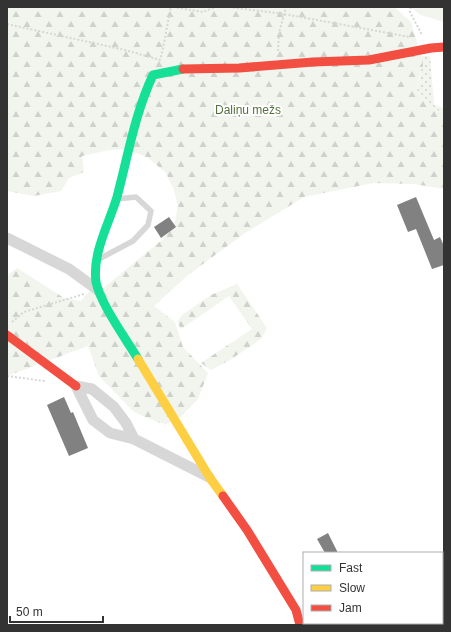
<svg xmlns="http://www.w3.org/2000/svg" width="451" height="632" viewBox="0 0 451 632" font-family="Helvetica,sans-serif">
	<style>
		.grass { fill: url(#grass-dots) }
		.forest { fill: url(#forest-firs) }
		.garden { fill: #f1f5ed }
		.building { fill: #818181 }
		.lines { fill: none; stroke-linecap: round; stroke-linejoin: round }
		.path { stroke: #d6d6d6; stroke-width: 2; stroke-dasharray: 2 2; stroke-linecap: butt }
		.lane { stroke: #d7d7d7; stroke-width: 5.5 }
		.street { stroke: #d7d7d7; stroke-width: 11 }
		.fast { stroke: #16e098; stroke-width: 9 }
		.slow { stroke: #ffcf43; stroke-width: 9 }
		.jam { stroke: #f24e42; stroke-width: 9 }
		.labels { text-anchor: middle; stroke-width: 4; stroke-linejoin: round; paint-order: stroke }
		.park-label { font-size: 12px; fill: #56703f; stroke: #fff }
	</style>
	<defs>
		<pattern id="grass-dots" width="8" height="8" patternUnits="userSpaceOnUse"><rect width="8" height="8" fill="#f1f5ed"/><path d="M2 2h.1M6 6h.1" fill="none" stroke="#cfd2cc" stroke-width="1.8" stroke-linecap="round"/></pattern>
		<pattern id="forest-firs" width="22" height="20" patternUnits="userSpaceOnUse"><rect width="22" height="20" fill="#f1f5ed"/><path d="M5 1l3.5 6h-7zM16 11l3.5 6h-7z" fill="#cfd2cc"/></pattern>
	</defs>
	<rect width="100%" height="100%" fill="#fff"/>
	<!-- grass -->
	<path class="grass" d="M421,56H430L434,105L444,108V114L430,106L417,91C419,78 423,68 421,56Z"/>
	<!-- forest -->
	<path class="forest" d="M7,7H394L411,22L418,46L423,65L419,77L417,91L430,106L444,114V189L414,184L373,183L304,197L245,233L188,275L154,306L175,322L183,347L208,373L198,399L177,421L176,419L166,424L157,422L134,412L99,376L88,346L7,376V276L17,268L64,298L81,301L96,284L101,290L163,239L175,221L178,206L174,190L166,173L147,157L125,149L109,150L82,156L84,172L69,178L61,191L34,196L7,191Z
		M237,284L267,328L261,339L230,360L211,370L201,363L252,329L229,296L181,329L177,322L182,315L211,295Z"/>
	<!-- garden -->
	<path class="garden" d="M410,7H444V22L421,15Z"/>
	<!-- building -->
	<path class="building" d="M416,197L434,240L440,237L444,246V265L432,269L416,229L408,232L397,205Z
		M169,217L176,227L161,238L154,227Z
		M64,397L71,413L73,412L88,448L69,456L47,405Z
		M328,533L338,553H325L317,539Z"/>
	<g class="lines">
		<!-- path -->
		<path class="path" d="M173,7L203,12L215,7
			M229,7L284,14L410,37
			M411,7L410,12L422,35
			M7,24L125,50L160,60C165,42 167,24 171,7
			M278,51L279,33L286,7
			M12,322L24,312L84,294
			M7,376L45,381"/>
		<!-- lane -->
		<path class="lane" d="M101,258L133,241L148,225L151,211L136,197L117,199"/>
		<!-- street -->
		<path class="street" d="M7,238L69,269L98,290
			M134,439L126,423L114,407L92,389L76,386L93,420L110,433L134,439L209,477"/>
		<!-- fast -->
		<path class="fast" d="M138,359C126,339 100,303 96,282C92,253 109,224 117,197C128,156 135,113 153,75L183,69"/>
		<!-- slow -->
		<path class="slow" d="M138,359L210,478L223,496
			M442,571L444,570"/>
		<!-- jam -->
		<path class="jam" d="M183,69L239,68L313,62L369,60L431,48L444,47
			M7,335L76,386
			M223,496L247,530L296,610L300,625
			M326,625L330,623"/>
	</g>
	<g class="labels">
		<!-- park labels -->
		<g class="park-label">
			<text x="248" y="114">Daliņu mežs</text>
		</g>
	</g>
	<!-- border -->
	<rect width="451" height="632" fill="none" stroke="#333333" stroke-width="16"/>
	<!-- legend -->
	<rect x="303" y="552" width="140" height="72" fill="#ffffff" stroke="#adadad"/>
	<rect x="311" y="565" width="20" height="6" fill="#16e098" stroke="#adadad"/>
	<text x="339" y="572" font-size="12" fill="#333333">Fast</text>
	<rect x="311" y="585" width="20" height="6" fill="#ffcf43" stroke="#adadad"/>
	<text x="339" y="592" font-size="12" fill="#333333">Slow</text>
	<rect x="311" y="605" width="20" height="6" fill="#f24e42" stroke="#adadad"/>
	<text x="339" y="612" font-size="12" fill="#333333">Jam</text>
	<!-- scale -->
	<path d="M10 616v6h93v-6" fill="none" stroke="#333333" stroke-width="2"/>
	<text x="16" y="616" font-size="12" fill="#333333" stroke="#ffffff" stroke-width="3" paint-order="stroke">50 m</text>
</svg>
